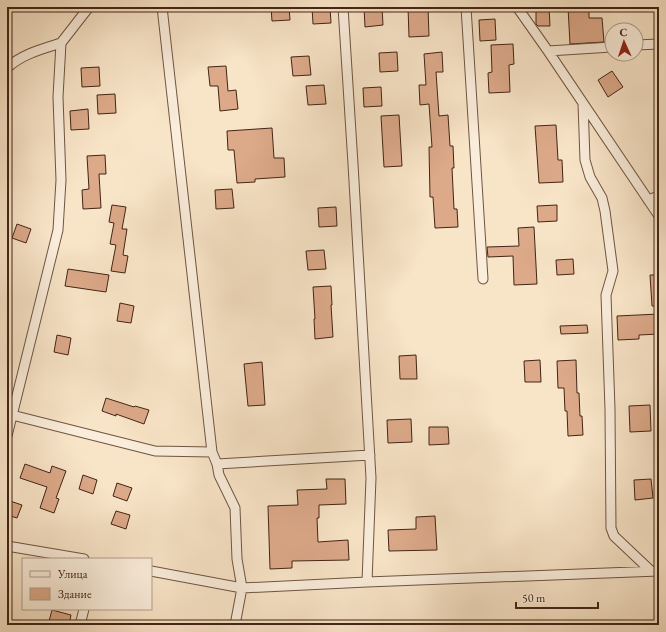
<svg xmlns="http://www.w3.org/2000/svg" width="666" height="632" viewBox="0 0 666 632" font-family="'EB Garamond',serif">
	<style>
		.building { fill: #dca989; stroke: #432415 }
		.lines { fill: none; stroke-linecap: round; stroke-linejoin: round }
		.minor-casing { stroke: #705442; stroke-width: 11 }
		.minor { stroke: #faeddb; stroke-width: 9 }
	</style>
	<rect width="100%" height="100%" fill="#f8e4c7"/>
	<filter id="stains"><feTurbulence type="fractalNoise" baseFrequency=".005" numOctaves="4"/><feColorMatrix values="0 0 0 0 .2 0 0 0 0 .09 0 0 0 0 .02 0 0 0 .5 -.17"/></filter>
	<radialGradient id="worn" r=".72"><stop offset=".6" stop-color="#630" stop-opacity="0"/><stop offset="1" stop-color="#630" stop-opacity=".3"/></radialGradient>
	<!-- building -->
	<path class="building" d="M271,7H289L290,20L272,21Z
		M312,7H330L331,23L313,24Z
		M364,7H382L383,25L365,27Z
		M408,7H428L429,36L409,37Z
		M536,7H549L550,26H538L536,24Z
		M568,7H589V18H602L604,42L570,44Z
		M495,19L496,40L480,41L479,20Z
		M513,44L514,64L509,65L510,92L489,93L488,73L492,72L491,45Z
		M397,52L398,71L380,72L379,53Z
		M442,52L443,72H436L439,116L448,115L450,146H453L454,168H452L454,209H457L458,227L435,228L433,197H430L429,147H432L429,104L420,105L419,85H426L424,54Z
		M309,56L311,75L293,76L291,57Z
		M226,66L228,91L236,90L238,109L220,111L218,86H210L208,67Z
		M99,67L100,86L82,87L81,68Z
		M612,71L623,87L608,97L598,80Z
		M324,85L326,104L308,105L306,86Z
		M381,87L382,106L364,107L363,88Z
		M115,94L116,113L98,114L97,95Z
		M88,109L89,129L71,130L70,111Z
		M399,115L402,166L384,167L381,116Z
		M556,125L558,160H562L563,182L539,183L535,126Z
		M272,128L274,158H284L285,177L255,179V182L237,183L234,150H228L227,131Z
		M105,155L106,174H99L101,208L83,209L82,190L89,189L87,156Z
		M232,189L234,208L216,209L215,190Z
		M112,205L126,207L122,229H127L123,255L128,256L125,273L111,271L116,245L110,244L114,223L109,222Z
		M557,205V221L538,222L537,206Z
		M336,207L337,226L319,227L318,208Z
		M17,224L31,229L26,243L12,238Z
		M534,227L537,284L514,285L513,256L488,257L487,247L519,246L518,228Z
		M324,250L326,269L308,270L306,251Z
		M573,259L574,274L557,275L556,260Z
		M68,269L109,275L106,292L65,286Z
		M650,275H659V306H652Z
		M331,286L332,305H331L333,337L315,339L314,319H315L313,287Z
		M120,303L134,306L131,323L117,321Z
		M659,314V334L639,335V339L618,340L617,316Z
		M587,325L588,333L561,334L560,326Z
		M57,335L71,338L68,355L54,352Z
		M416,355L417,379H400L399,356Z
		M540,360L541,382H525L524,361Z
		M576,360L577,393H579L580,416H582L583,435L568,436L567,411H565L564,388H558L557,361Z
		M262,362L265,405L248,406L244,364Z
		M106,398L134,407L135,406L149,410L144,424L116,414V416L102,411Z
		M650,405L651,431L630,432L629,406Z
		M411,419L412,442L388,443L387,420Z
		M429,427H448L449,444L429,445Z
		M25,464L50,473L52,466L66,471L56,498L59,499L54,513L40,508L47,487L20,478Z
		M83,475L97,480L93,494L79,489Z
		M326,479H345L346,504L319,505V518H317L318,542L348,540L349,560L292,561V568L270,569L268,506L298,505L297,490L327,489Z
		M651,479L653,498L635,500L634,480Z
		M117,483L132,488L127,501L113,496Z
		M7,500L22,505L17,518L7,515Z
		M116,511L130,515L126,529L111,524Z
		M435,516L437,550L389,551L388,530L416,529V517Z
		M52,610L71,615L69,625H48Z"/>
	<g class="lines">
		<defs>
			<path id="minor" d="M162,7L212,452L217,464L219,475L235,508L237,559L242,588L235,625
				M343,7L353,164L371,478L367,582
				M466,7L483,279
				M517,7L548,51L659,216
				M636,45L659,44
				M548,51L612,47
				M7,68C22,54 42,49 61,43
				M583,103L585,160L590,177L602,198L605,211L613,271L606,295L610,409L611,528L614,536L651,571
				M648,200L659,196
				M12,415L155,451L212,452
				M7,436L58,230L61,180L58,97L61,43L89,7
				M217,464L370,455
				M7,546L84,559
				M151,571L242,588L367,582L659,571
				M80,625L84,609"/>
		</defs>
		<!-- minor casing -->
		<use href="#minor" class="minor-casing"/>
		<!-- minor -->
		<use href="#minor" class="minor"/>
	</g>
	<!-- margin -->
	<rect width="666" height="632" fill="none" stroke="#f8e4c7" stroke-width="24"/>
	<rect x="8" y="8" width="650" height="616" fill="none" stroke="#432415" stroke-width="2"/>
	<rect x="12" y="12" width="642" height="608" fill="none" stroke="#432415"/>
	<!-- legend -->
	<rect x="22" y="558" width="130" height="52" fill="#faeddb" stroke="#b19d8c"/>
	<rect x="30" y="571" width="20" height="6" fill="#faeddb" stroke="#b19d8c"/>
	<text x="58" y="578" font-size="12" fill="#432415">Улица</text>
	<rect x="30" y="588" width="20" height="12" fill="#dca989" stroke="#b19d8c"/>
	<text x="58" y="598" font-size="12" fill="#432415">Здание</text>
	<!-- north arrow -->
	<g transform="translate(624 42) rotate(357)"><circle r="19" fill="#faeddb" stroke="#b19d8c"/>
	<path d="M0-3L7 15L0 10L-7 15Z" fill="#8f2418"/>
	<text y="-6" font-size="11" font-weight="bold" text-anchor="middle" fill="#432415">С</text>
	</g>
	<!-- scale -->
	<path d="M516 602v6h82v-6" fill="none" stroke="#432415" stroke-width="2"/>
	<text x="522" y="602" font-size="12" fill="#432415" stroke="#faeddb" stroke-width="3" paint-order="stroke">50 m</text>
	<rect width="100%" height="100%" filter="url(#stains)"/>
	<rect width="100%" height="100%" fill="url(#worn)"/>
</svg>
